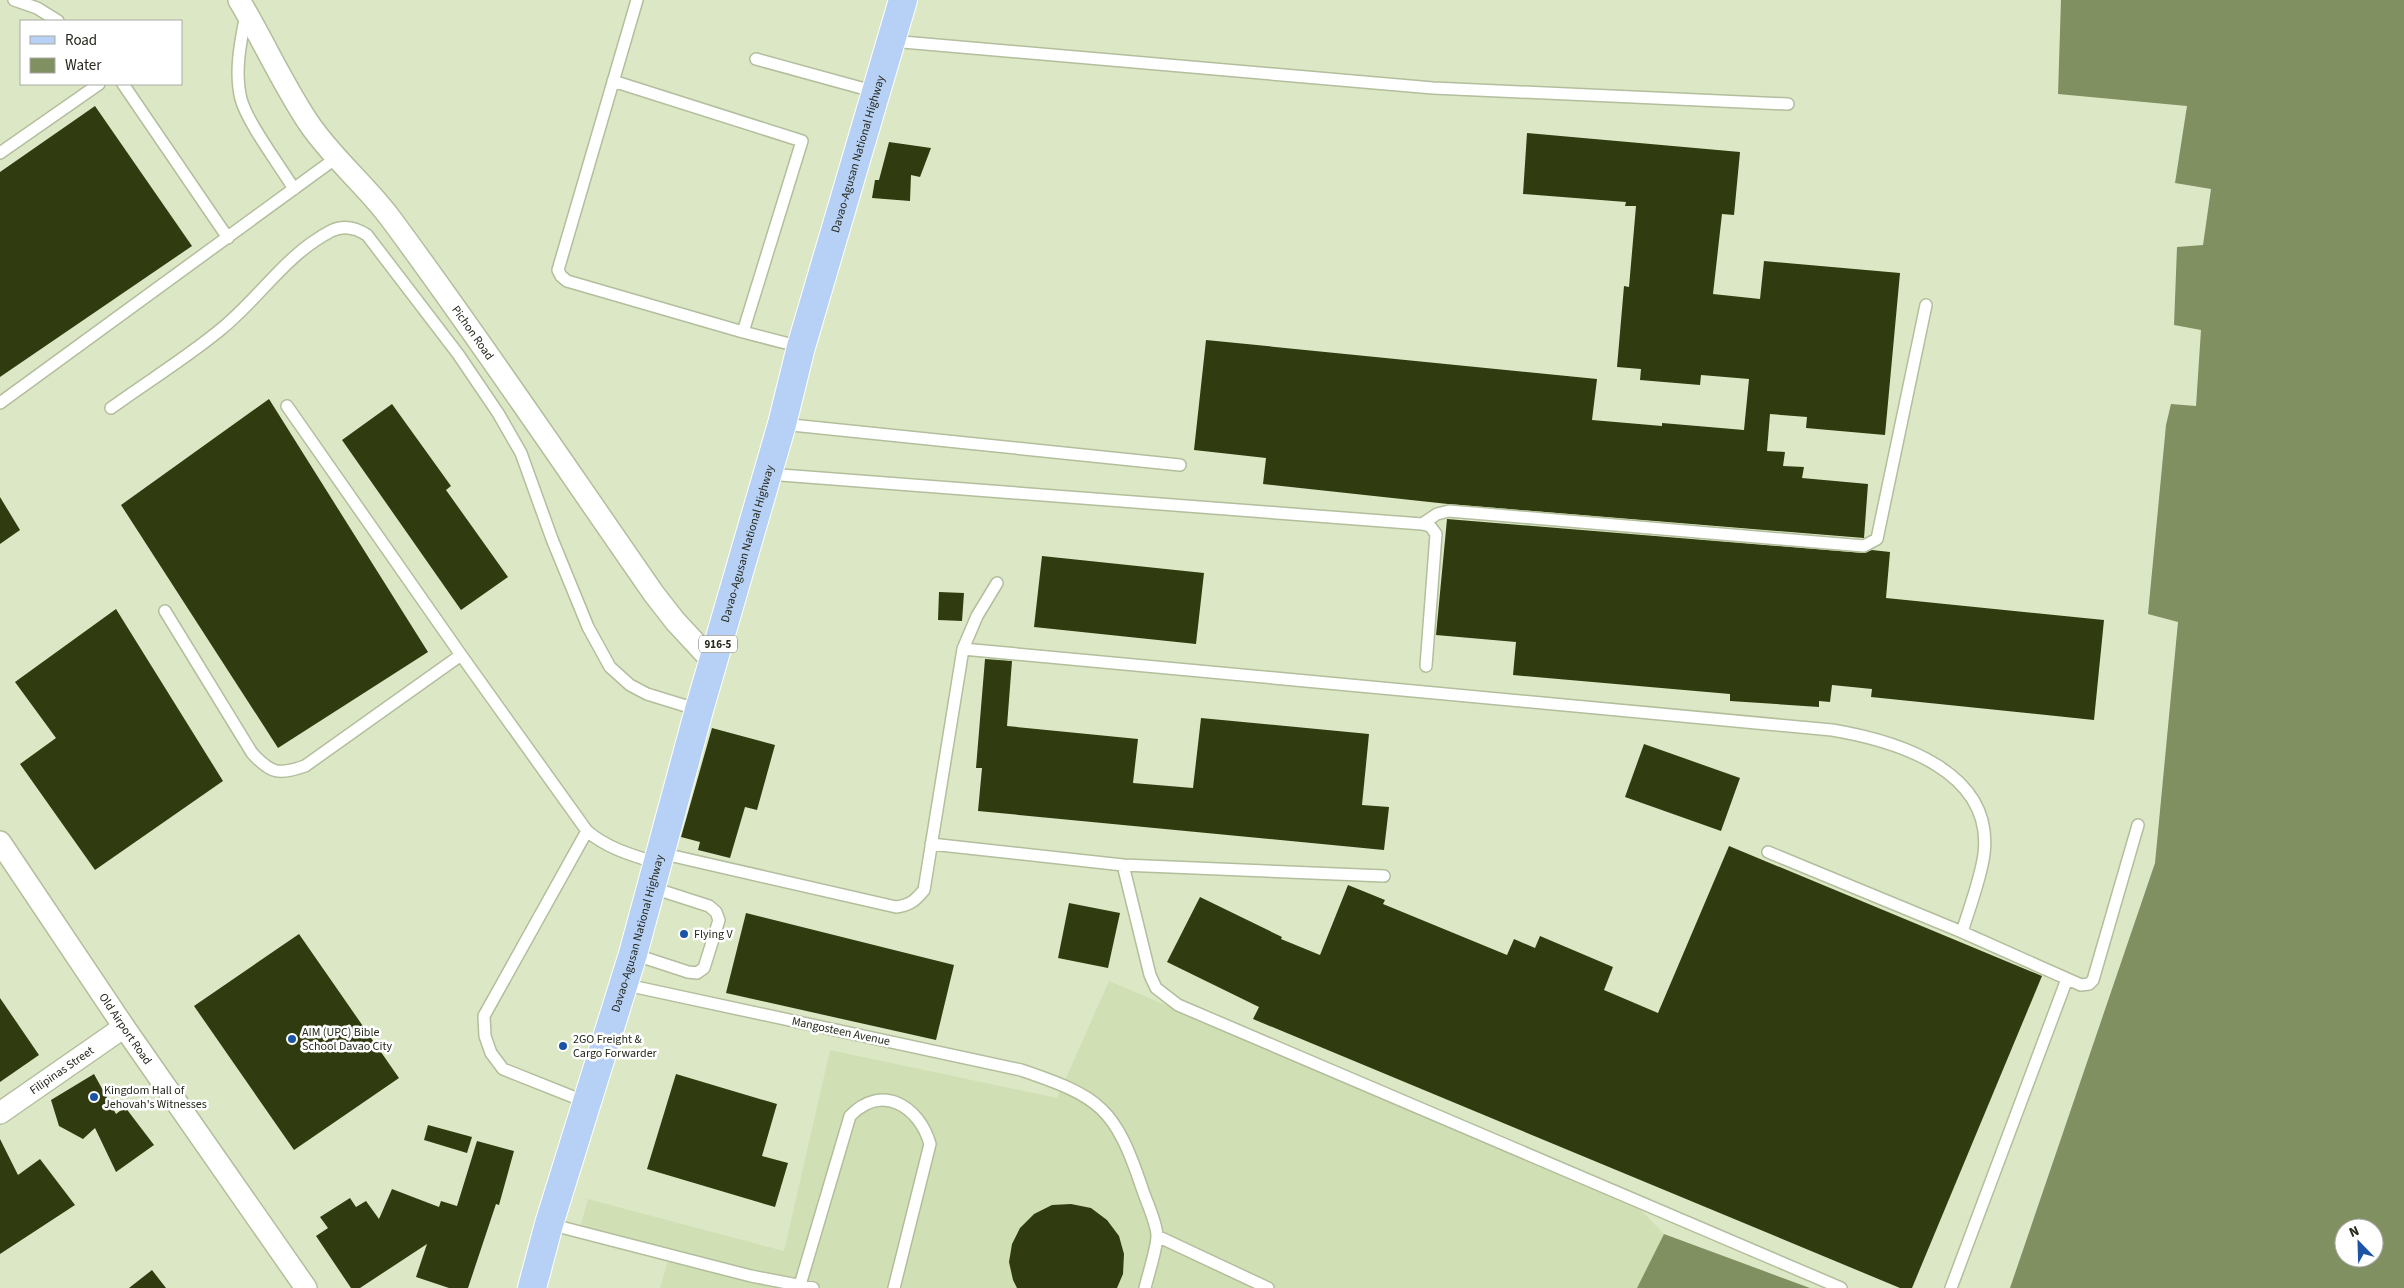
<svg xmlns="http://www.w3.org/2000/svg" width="2404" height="1288" viewBox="0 0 2404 1288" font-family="'Source Sans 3',sans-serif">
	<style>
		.built { fill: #d1dfb5 }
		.water { fill: #809061; fill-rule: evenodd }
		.building { fill: #303c0f }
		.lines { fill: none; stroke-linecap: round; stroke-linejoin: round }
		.lane-casing { stroke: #b2be9c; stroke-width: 14 }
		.street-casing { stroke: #b2be9c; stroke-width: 24 }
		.primary-casing { stroke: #fff; stroke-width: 30 }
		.lane { stroke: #fff; stroke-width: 11 }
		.street { stroke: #fff; stroke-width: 21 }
		.primary { stroke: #b6d0f6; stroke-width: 28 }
		.poi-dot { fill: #1b54a5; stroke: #fff; stroke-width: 2 }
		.labels { text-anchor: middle; stroke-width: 5; stroke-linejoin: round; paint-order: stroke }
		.shield { fill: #fff; stroke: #666960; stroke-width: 1 }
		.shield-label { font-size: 11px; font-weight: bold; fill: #25291c }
		.street-label { font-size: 12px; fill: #25291c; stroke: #fff }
		.poi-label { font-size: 12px; fill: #25291c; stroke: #fff; text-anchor: start }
	</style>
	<rect width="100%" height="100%" fill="#dce8c5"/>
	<!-- built -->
	<path class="built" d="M1109,981L1633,1202L1664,1234L1637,1288H660L668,1260L578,1235L588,1199L784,1251L830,1050L1057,1098Z"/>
	<!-- water -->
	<path class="water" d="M2061,0H2404V1288H2010L2155,863L2178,622L2148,614L2166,425L2171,404L2196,406L2201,330L2174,325L2177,247L2203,245L2211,189L2175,183L2187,106L2058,94ZM2344,1228H2374V1258H2344Z
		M1664,1234L1810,1288H1637Z"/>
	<!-- building -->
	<path class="building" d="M95,106L192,246L0,377V172Z
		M1527,133L1740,152L1734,215L1722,214L1713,294L1760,299L1764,261L1900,273L1885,435L1806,428L1807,417L1770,414L1767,451L1785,452L1783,466L1804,467L1802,478L1868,484L1864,538L1448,504L1263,484L1266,458L1194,450L1206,340L1597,379L1592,420L1662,426V423L1744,430L1749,379L1701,375L1700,385L1640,380L1641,369L1617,367L1624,286L1629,287L1636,206H1625L1626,202L1523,194Z
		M889,142L931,148L920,177L911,175L910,201L872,198L875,180H879Z
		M269,399L428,652L278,748L121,505Z
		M392,404L451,486L446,490L508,577L461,610L342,440Z
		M0,497L20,530L0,544Z
		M1447,519L1863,553L1872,550L1890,552L1886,598L2104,620L2094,720L1871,697L1872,689L1832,685L1830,702L1819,701V707L1730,701V694L1513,675L1516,642L1436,635Z
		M1042,556L1204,573L1196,644L1034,627Z
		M939,592L964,593L962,621L938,620Z
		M116,609L223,781L95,870L20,764L56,738L15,682Z
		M985,659L1012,661L1007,726L1138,739L1133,783L1193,788L1201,718L1369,734L1362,805L1389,807L1384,850L978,811L982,768H976Z
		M712,728L775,745L757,810L745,807L730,858L698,850L700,842L681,837Z
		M1644,744L1740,778L1721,831L1625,797Z
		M1729,846L2042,976L1912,1288H1900L1253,1019L1259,1007L1167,962L1200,897L1282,937L1281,939L1320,955L1348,885L1385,900L1383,904L1507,955L1514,939L1535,948L1540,936L1613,967L1604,990L1658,1013Z
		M1069,903L1120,913L1108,968L1058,958Z
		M746,913L954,965L936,1040L726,993Z
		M299,934L399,1078L294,1150L194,1006Z
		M0,998L39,1055L0,1082Z
		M94,1074L116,1114L125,1107L154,1145L116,1172L95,1128L83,1139L59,1126L51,1100Z
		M676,1074L777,1104L762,1156L788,1163L775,1207L647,1169Z
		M428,1125L472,1137L467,1153L424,1140Z
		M0,1139L18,1175L40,1159L75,1205L0,1254Z
		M477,1141L514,1151L499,1205L496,1204L468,1288H449L416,1277L427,1244L360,1288H351L316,1236L328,1228L320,1217L350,1198L356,1207L366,1201L379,1219L392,1189L439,1207L441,1201L457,1206Z
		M1071,1204L1091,1208L1107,1220L1119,1236L1124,1254L1123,1274L1117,1288H1017L1013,1280L1009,1262L1012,1244L1020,1228L1034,1214L1052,1205Z
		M152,1270L166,1288H129Z"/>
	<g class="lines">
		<defs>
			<path id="lane" d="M14,0L37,8L58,21
				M246,14C241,40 234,71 241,99C247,122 280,166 294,189
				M891,41L1433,88L1788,104
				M756,59L876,92
				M613,81L802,141L743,332L567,281L561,276L558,270L637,0
				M123,84L228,238
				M0,153L99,84
				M743,332L801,347
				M0,403L336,158
				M287,406L461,655L587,831C607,848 631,855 657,863
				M111,408C147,382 186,358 220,330C260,298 285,255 331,231C343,225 356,228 367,235L458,354L498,413L521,453L552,539L588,627L610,667L630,685L647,694L699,710
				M782,424L1180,465
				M768,474L1422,524L1430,526L1436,534L1426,666
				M1422,524L1437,514L1449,511L1864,546L1877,539L1926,305
				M165,611L252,753C271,774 279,775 305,766L461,655
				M963,649L977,616L997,583
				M931,844L1123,865L1150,975L1156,988L1178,1005L1841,1288
				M1768,852L1962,932L2081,985L2089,984L2093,980L2138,825
				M660,853L896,907C910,905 915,901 924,890L963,649L1832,730C1898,741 1994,771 1984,854C1981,878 1969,909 1962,932
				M1123,865L1384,876
				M633,954L688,972L697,973L704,968L719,920L716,912L709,906L650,887
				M622,984L1021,1070C1101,1097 1115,1108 1142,1188C1146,1201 1157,1223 1157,1236C1157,1248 1148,1275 1145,1288
				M586,1102L503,1069L491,1053L485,1036L484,1016L587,831
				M549,1224L751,1276L813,1288
				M1157,1236L1268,1288
				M800,1285L850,1116C882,1083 919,1106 930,1144L894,1288
				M1951,1288L2067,979"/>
			<g id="street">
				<path id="s1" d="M239,0C263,40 282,83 308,122C332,158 366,185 391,219C482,342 567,469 654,594L675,621L713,662"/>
				<path id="s2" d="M0,842L124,1027L306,1288"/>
				<path id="s3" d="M0,1113L124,1027"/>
			</g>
			<g id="primary">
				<path id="s4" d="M532,1288L549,1224L633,954L699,710L782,424L801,347L903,0"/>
			</g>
		</defs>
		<!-- lane casing -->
		<use href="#lane" class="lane-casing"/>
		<!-- street casing -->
		<use href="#street" class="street-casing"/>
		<!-- primary casing -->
		<use href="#primary" class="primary-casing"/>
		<!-- lane -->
		<use href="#lane" class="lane"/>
		<!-- street -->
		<use href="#street" class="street"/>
		<!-- primary -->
		<use href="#primary" class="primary"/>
	</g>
	<!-- markers -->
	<g class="poi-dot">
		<circle cx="684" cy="934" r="5"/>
		<circle cx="292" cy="1039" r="5"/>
		<circle cx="563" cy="1046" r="5"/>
		<circle cx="94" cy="1097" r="5"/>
	</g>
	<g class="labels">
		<!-- shield labels -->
		<rect class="shield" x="699" y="635.5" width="38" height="17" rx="4"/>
		<g class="shield-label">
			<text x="718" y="648">916-5</text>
		</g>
		<!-- street labels -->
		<g class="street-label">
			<text dy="4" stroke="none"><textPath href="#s4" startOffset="1180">Davao-Agusan National Highway</textPath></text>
			<text dy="4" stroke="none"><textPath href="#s1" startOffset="408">Pichon Road</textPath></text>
			<text dy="4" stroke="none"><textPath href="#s4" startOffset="775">Davao-Agusan National Highway</textPath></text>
			<text dy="4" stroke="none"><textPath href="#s4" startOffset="370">Davao-Agusan National Highway</textPath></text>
			<text dy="4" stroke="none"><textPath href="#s2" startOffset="225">Old Airport Road</textPath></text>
			<text transform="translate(841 1031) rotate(12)" y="4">Mangosteen Avenue</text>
			<text dy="4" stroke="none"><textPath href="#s3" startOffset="75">Filipinas Street</textPath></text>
		</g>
		<!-- poi labels -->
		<g class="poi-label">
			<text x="694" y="938">Flying V</text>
			<text x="302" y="1036">AIM (UPC) Bible<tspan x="302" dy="14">School Davao City</tspan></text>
			<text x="573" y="1043">2GO Freight &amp;<tspan x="573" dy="14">Cargo Forwarder</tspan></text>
			<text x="104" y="1094">Kingdom Hall of<tspan x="104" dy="14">Jehovah's Witnesses</tspan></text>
		</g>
	</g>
	<!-- legend -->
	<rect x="20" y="20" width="162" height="65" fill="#ffffff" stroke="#a8a9a4"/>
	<rect x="30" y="36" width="25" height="8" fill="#b6d0f6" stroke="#a8a9a4"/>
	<text x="65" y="45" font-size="15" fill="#25291c">Road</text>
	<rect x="30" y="58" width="25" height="15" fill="#809061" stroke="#a8a9a4"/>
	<text x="65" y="70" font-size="15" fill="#25291c">Water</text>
	<!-- north arrow -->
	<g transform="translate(2359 1243) rotate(337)"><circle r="24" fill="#ffffff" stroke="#a8a9a4"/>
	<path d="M0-4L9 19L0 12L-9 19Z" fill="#1b54a5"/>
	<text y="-8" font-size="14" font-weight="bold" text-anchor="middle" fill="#25291c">N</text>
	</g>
</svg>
